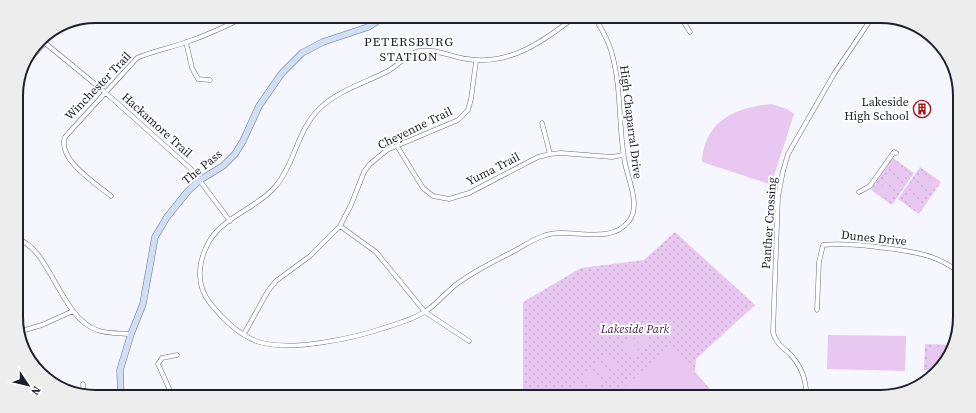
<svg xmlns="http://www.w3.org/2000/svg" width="976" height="413" viewBox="0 0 976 413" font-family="'Source Serif 4',serif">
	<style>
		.grass { fill: url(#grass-dots) }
		.garden { fill: #e8c7f0 }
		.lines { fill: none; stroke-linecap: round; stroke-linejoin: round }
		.street-casing { stroke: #686e8c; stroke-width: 5 }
		.secondary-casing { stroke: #686e8c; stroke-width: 7 }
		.street { stroke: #fff; stroke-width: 4 }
		.secondary { stroke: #d0e0f4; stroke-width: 6 }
		.labels { text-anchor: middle; stroke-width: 4; stroke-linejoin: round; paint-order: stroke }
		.street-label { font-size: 12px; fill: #1d202c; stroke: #fff }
		.poi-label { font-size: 12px; fill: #1d202c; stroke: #fff; text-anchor: end }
		.park-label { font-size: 12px; font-style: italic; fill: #441b4c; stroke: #fff }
		.neighbourhood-label { font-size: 13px; letter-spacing: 1px; fill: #1d202c; stroke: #fff }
		.rim { fill: none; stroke: #1d202c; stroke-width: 2 }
	</style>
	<defs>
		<pattern id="grass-dots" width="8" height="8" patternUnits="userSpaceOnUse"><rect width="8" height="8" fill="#e8c7f0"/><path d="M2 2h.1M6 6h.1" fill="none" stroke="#c7abce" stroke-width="1.8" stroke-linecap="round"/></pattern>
	</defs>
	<rect width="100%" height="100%" fill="#f5f6fe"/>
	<!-- grass -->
	<path class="grass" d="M893,158L914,173L892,205L871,190Z
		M920,167L941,182L919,214L898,199Z
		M675,232L755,305L696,359L695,372L717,397H523V302L581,268L644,260Z
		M925,344L954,345L936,371L924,370Z"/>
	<!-- garden -->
	<path class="garden" d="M772,104L787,109L794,114L772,182L769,184L702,162C704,121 736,107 772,104Z
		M895,163L909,173L904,179L890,169Z
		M887,173L901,183L897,190L883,180Z
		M922,173L936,182L931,189L917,179Z
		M914,183L928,192L924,199L910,189Z
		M880,184L894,194L889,200L875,190Z
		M907,193L921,203L917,209L903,199Z
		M636,329L648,342L643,347L631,335Z
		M828,335L906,336L905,371L827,369Z
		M627,338L639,351L633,356L621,344Z
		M668,346L706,386L694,397H614Z
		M927,349H935V366H927Z
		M938,349H946L945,358L939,366H937Z
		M609,355L621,367L615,372L603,360Z
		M600,363L612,375L606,381L594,369Z
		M590,372L602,385L597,390L585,378Z
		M580,381L592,393L588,397H584L574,386Z"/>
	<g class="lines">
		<defs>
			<path id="street" d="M576,16C544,41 510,66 467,59C452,57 434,48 419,51C407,54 399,65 388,71C365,83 339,90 320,108C297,130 295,164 275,187C257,208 225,216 210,240C198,260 195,284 210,303C222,318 238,334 256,341C289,353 355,338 387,327C400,323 416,318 426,311C438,303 447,291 458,283C476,270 497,260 516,250C525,245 534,239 543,236C570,226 609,247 629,221C641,205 628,180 625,163C618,127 622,90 612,54C609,41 601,28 594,16
				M680,16L690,32
				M42,38L45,43L106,93L191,169L230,221
				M186,42L192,68L198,79L210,80
				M23,66L45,43
				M542,123L550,154
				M397,146L423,188L433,196L449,199L469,193L538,157L550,154L561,153L612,157L623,155
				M859,192L870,186L894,152L896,153
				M111,196C95,183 57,159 65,137L137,58C153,51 170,48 187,42C207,35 227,26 246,16
				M340,226L376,252L425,312L469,341
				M17,239C50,248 60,317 97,330C107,334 121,333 131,334
				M817,310L819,262L823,245C842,243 859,245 878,247C908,251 936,253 960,273
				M18,332L42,325L73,311
				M244,334L268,291L276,281L310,256L340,226L351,205L364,172L370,164L387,150L458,120L468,110L471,99L476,61
				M83,384L84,395
				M173,397L158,364L162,358L177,355
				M806,397C807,381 801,366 790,354C783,348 775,342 773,332L778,197L783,171L788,154L834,74L873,16"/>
			<path id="secondary" d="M121,397L120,370L131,334L143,304L155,237L167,217L188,191L200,180L223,166L235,154L243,141L259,106L282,73L302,53L323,42L368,27L385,16"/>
		</defs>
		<!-- street casing -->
		<use href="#street" class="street-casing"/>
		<!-- secondary casing -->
		<use href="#secondary" class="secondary-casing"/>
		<!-- street -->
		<use href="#street" class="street"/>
		<!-- secondary -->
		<use href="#secondary" class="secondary"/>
	</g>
	<!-- icons -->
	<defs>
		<symbol id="building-ring" viewBox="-11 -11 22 22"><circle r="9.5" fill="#fff" stroke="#a8131a" stroke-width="1.5"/><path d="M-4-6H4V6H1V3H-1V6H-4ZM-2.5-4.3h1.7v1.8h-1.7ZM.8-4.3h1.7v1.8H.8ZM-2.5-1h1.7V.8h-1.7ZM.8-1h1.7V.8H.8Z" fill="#a8131a"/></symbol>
	</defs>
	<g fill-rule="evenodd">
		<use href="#building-ring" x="912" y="99" width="20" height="20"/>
	</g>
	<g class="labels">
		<!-- street labels -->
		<g class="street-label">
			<text transform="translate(98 86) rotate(-46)" y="4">Winchester Trail</text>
			<text transform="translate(631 122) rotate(83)" y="4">High Chaparral Drive</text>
			<text transform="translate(157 125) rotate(42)" y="4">Hackamore Trail</text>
			<text transform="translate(415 128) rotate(-26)" y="4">Cheyenne Trail</text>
			<text transform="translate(202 167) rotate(-39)" y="4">The Pass</text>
			<text transform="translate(493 169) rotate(-27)" y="4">Yuma Trail</text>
			<text transform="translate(769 223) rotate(-86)" y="4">Panther Crossing</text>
			<text transform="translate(874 238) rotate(6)" y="4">Dunes Drive</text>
		</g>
		<!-- poi labels -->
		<g class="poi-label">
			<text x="909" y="106">Lakeside<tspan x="909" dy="14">High School</tspan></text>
		</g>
		<!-- park labels -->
		<g class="park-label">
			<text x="635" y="333">Lakeside Park</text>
		</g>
		<!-- neighbourhood labels -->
		<g class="neighbourhood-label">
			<text x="409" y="46">PETERSBURG<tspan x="409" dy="15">STATION</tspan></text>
		</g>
	</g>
	<!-- crop -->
	<path d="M0 0H976V413H0ZM96 23H880A73 73 0 0 1 953 96V317A73 73 0 0 1 880 390H96A73 73 0 0 1 23 317V96A73 73 0 0 1 96 23Z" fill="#ededee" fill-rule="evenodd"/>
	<path class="rim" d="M96 23H880A73 73 0 0 1 953 96V317A73 73 0 0 1 880 390H96A73 73 0 0 1 23 317V96A73 73 0 0 1 96 23Z"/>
	<!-- north arrow -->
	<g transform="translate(28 385) rotate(125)" stroke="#ffffff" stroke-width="3" paint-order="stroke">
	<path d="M0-3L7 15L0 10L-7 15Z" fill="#1d202c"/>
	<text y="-6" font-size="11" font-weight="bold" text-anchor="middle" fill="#1d202c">N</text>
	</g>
</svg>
